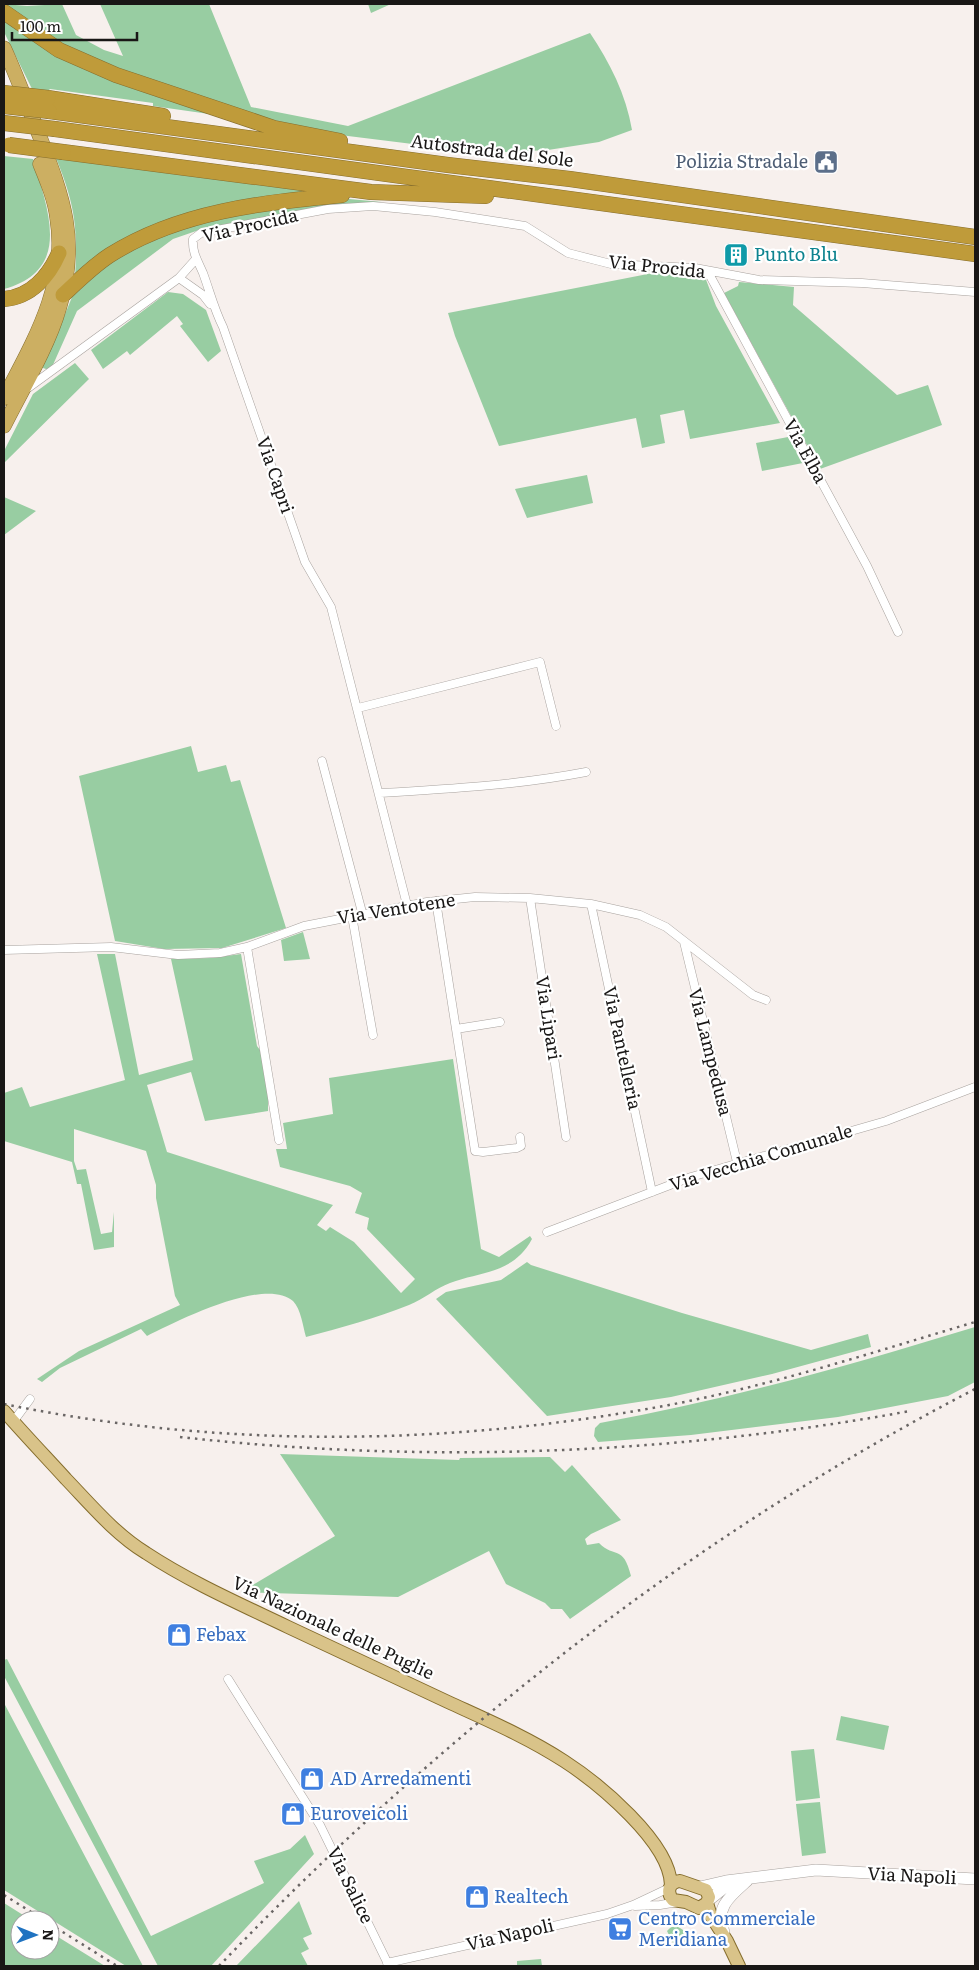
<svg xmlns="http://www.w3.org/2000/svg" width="979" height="1970" viewBox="0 0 979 1970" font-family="Literata,serif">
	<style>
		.green { fill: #98cda2 }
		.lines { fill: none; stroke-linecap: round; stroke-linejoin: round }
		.minor-casing { stroke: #a8a29e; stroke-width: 9 }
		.secondary-casing { stroke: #a8a29e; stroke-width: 12 }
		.primary-casing { stroke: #856d2d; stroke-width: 14 }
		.trunk-casing { stroke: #856d2d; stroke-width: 15 }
		.motorway-casing { stroke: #856d2d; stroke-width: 16 }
		.minor { stroke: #fff; stroke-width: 8 }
		.secondary { stroke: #fff; stroke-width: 11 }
		.primary { stroke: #d9c389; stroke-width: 12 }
		.trunk { stroke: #ccaf62; stroke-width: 14 }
		.motorway { stroke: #bf9b3a; stroke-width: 15 }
		.rail { stroke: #6a6665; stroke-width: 2.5; stroke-dasharray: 2.5 5; stroke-linecap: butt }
		.motorway-bridge-casing { stroke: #856d2d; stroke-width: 16; stroke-linecap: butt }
		.motorway-bridge { stroke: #bf9b3a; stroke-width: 15 }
		.labels { text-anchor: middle; stroke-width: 4.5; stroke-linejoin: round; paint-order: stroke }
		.street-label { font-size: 18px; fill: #191716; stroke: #fff }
		.service-label { font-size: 18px; fill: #4e5e75; stroke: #fff; text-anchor: end }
		.culture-label { font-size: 18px; fill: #0d838f; stroke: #fff; text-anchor: start }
		.shop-label { font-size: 18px; fill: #366cbe; stroke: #fff; text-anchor: start }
	</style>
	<rect width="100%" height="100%" fill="#f7f0ed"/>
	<!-- green -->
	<path class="green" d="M4,4L27,6L62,4L76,35L104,50L123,56L100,4H209L251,107L348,126L590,33C610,63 626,94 632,130L599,142L548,150L508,152L461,150L340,135L254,116L70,51Z
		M368,4H391L371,13Z
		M4,19L211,111L209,114L153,106V103L50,89L48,91L32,89L4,32Z
		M4,156L33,159C47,208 74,270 4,289Z
		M56,158L302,188V196L183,217L75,278C78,227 75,205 56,158Z
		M349,199L382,202L328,205L199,230L173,239L77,311L52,367L49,370L43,368L42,362L55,339L72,297L113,259L190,223L315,201Z
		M681,271L682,276L698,274L705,277L716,306L780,423L690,439L684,410L660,415L665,443L642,448L636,418L499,446L455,336L448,313L658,272Z
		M739,282L794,287L793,305L897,395L928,385L942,425L820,469L724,293L738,286Z
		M168,292L183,294L206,310L221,351L208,362L180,326L183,324L177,316L130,355L127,351L103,369L91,350Z
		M75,363L89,379L4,463V451L33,394Z
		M788,437L803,463L762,471L756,443Z
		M587,475L593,503L527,518L515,489Z
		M4,497L36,511L4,535Z
		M191,746L198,772L226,765L231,782L240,780L286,928L222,948L164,949L115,941L79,776Z
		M303,932L310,959L284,961L281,940Z
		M97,954H115L139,1075L193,1060L171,959L211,958L241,954L257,1046L260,1050L268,1087V1111L205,1121L191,1072L147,1085L167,1152L333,1205L317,1225L326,1231L330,1227L354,1242L401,1293L415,1279L367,1229L369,1218L355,1213L362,1193L350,1186L280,1167L276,1149H287L283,1123L333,1114L329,1078L453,1059L481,1249L499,1257L530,1236L532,1239C513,1274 482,1271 450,1283C436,1288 424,1299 409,1305C376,1318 341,1328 306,1337C303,1327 301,1309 293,1301C264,1276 176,1322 147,1336L141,1329L60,1368L42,1382L37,1379L79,1351L180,1305L175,1296L156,1198V1185L146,1151L74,1129V1161L77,1170L86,1169L101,1234L112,1232L114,1212V1247L94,1250L81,1184H77L72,1162L4,1141V1093L22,1087L30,1107L125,1080Z
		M527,1262L531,1265L682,1313L811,1350L868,1334L871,1347L772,1374L671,1397L547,1416L436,1299L446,1292L501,1280Z
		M975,1327V1382L948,1396L838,1417L691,1435L598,1442L594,1436L595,1428L600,1423C728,1400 851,1365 975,1327Z
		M280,1454L459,1460L460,1458L550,1457L565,1472L572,1465L621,1520L591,1534L585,1539L587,1545L599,1543C615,1559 623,1544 631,1576L570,1619L562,1609H551L545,1603L506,1584L489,1551L398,1597L241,1592L335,1536Z
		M7,1659L151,1936L264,1883L254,1861L290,1849L305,1835L314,1854L211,1966H158L4,1676V1660Z
		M4,1703L143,1966H126L4,1890Z
		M841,1716L889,1726L884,1750L836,1740Z
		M814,1749L820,1798L796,1801L791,1751Z
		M820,1802L826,1853L802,1856L796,1804Z
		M299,1901L312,1934L303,1938L309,1949L301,1953L308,1966H236Z
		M4,1903L31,1920H20V1950H50V1932L105,1966H4Z
		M677,1926L689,1934L693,1944L674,1945L667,1931L671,1927Z
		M541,1959L542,1966H517V1961Z"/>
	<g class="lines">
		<defs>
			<path id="minor" d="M708,272L867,566L898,632
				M179,278L203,295L210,304
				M28,388L179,278L196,259
				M358,708L540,662L556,726
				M322,761L363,916
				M380,793C449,789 518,785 586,772
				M530,898L566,1137
				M436,901L475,1151L483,1152L517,1148L521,1146L520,1137
				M591,904L652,1192
				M407,905L331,607L305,562L223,327C214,309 210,292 203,273C198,261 192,253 193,239L201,233L328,209L373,206L435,212L525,226L568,253L611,264L695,268L759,280L862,283L975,292
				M352,916L373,1035
				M684,942L737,1162
				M247,947L279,1140
				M4,950L111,947L178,955L220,953L247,947L304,926L427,902L475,897L530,898L591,904L640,915L666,927L753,995L766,1000
				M456,1029L500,1022
				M547,1232L691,1177L886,1121L975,1087
				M13,1422L30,1399
				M228,1679L320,1825L389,1966
				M635,1906L660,1905L678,1902
				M387,1963L607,1914L633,1905L669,1888"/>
			<path id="secondary" d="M700,1887L726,1881L816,1870L975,1879
				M709,1900L724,1888L735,1885
				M724,1932C714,1908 730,1896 747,1881"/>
			<path id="primary" d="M4,1411C24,1434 45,1456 66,1479C91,1505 115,1534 146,1553C190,1582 240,1604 288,1627C341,1652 394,1677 448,1702C487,1720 527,1737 564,1761C598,1783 670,1842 671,1885
				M680,1881L706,1890L709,1897L707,1903L699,1908L686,1902L673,1900C666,1892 669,1882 680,1881Z
				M707,1903L711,1916L727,1941L739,1966"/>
			<path id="trunk" d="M4,48C17,76 27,104 38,132C63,197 80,240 59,309C48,347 22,390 4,426
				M4,398C33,342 68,285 57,218C55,200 47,181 40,164"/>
			<path id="motorway" d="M4,12L59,50L116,75L274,128L340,141
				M48,98L163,116
				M49,111L448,165L570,179L975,237
				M55,129L975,254
				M63,152L371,192L486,196
				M63,295C78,281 93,266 110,255C180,211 261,203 342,195
				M4,299C31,297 49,276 59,253"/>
		</defs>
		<!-- minor casing -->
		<use href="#minor" class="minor-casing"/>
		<!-- secondary casing -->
		<use href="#secondary" class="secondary-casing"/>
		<!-- primary casing -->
		<use href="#primary" class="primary-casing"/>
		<!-- trunk casing -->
		<use href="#trunk" class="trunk-casing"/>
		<!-- motorway casing -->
		<use href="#motorway" class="motorway-casing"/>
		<!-- minor -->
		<use href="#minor" class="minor"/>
		<!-- secondary -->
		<use href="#secondary" class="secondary"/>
		<!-- primary -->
		<use href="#primary" class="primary"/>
		<!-- trunk -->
		<use href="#trunk" class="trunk"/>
		<!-- motorway -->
		<use href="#motorway" class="motorway"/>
		<!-- rail -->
		<path class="rail" d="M4,1404C223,1449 450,1446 669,1405C773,1385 874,1352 975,1322
			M180,1437C423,1464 670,1455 910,1411
			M4,1895L44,1920
			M50,1924L117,1966
			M219,1966C439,1736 691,1536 975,1389"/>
		<defs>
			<path id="motorway-bridge" d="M4,93L48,98
				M4,106L49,111
				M4,123L55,129
				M9,145L63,152"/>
		</defs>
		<!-- motorway-bridge casing -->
		<use href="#motorway-bridge" class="motorway-bridge-casing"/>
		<!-- motorway-bridge -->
		<use href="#motorway-bridge" class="motorway-bridge"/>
	</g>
	<!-- icons -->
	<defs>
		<symbol id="civic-square" viewBox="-11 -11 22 22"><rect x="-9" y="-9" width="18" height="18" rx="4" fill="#5c6f8a" stroke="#fff"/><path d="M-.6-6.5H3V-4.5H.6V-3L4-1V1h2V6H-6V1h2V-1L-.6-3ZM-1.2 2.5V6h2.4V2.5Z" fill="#fff"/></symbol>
		<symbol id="building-square" viewBox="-11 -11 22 22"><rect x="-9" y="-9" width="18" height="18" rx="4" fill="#0f9aa8" stroke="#fff"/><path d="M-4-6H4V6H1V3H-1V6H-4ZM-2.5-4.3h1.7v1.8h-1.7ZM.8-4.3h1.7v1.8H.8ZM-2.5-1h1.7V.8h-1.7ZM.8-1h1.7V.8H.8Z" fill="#fff"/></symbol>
		<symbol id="shop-square" viewBox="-11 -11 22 22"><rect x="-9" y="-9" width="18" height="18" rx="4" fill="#3f7fe0" stroke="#fff"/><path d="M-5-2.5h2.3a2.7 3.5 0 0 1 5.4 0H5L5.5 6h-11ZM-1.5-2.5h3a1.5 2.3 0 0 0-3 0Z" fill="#fff"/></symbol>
		<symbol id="supermarket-square" viewBox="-11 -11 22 22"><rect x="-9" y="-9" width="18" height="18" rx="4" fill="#3f7fe0" stroke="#fff"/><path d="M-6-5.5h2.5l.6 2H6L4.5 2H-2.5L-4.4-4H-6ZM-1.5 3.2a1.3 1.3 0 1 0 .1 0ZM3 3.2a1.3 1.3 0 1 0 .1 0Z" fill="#fff"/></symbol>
	</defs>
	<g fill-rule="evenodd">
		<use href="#civic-square" x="812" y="148" width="28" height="28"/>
		<use href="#building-square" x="722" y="241" width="28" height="28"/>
		<use href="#shop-square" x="165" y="1621" width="28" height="28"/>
		<use href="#shop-square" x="298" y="1765" width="28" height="28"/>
		<use href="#shop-square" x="279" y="1800" width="28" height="28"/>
		<use href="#shop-square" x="463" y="1883" width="28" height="28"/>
		<use href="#supermarket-square" x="606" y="1915" width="28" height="28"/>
	</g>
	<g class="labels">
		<!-- street labels -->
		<g class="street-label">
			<text transform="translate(492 151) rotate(7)" y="6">Autostrada del Sole</text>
			<text transform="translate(250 226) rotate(-13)" y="6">Via Procida</text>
			<text transform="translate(657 267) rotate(6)" y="6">Via Procida</text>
			<text transform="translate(805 451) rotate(61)" y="6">Via Elba</text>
			<text transform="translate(275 475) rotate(71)" y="6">Via Capri</text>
			<text transform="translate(396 909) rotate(-9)" y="6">Via Ventotene</text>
			<text transform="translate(548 1018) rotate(81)" y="6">Via Lipari</text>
			<text transform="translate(622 1048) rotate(78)" y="6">Via Pantelleria</text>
			<text transform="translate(710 1052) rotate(76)" y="6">Via Lampedusa</text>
			<text transform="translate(761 1158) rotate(-17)" y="6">Via Vecchia Comunale</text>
			<text transform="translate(333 1628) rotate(25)" y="6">Via Nazionale delle Puglie</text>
			<text transform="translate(912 1876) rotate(3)" y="6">Via Napoli</text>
			<text transform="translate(350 1885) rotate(64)" y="6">Via Salice</text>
			<text transform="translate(510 1935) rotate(-13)" y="6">Via Napoli</text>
		</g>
		<!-- service labels -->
		<g class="service-label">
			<text x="808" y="168">Polizia Stradale</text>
		</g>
		<!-- culture labels -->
		<g class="culture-label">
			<text x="754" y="261">Punto Blu</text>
		</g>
		<!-- shop labels -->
		<g class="shop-label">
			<text x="196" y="1641">Febax</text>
			<text x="330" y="1785">AD Arredamenti</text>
			<text x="310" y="1820">Euroveicoli</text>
			<text x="494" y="1903">Realtech</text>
			<text x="638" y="1925">Centro Commerciale<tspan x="638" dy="21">Meridiana</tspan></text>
		</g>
	</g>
	<!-- border -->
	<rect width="979" height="1970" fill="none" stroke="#191716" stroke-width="10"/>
	<!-- north arrow -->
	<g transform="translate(35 1935) rotate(91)"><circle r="24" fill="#ffffff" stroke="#a3a2a2"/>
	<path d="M0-4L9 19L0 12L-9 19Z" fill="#2073c1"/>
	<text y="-8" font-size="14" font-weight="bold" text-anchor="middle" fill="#191716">N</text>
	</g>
	<!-- scale -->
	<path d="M12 32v8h125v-8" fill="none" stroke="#191716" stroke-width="2.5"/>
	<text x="20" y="32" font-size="15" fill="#191716" stroke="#ffffff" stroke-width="4" paint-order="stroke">100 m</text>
</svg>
